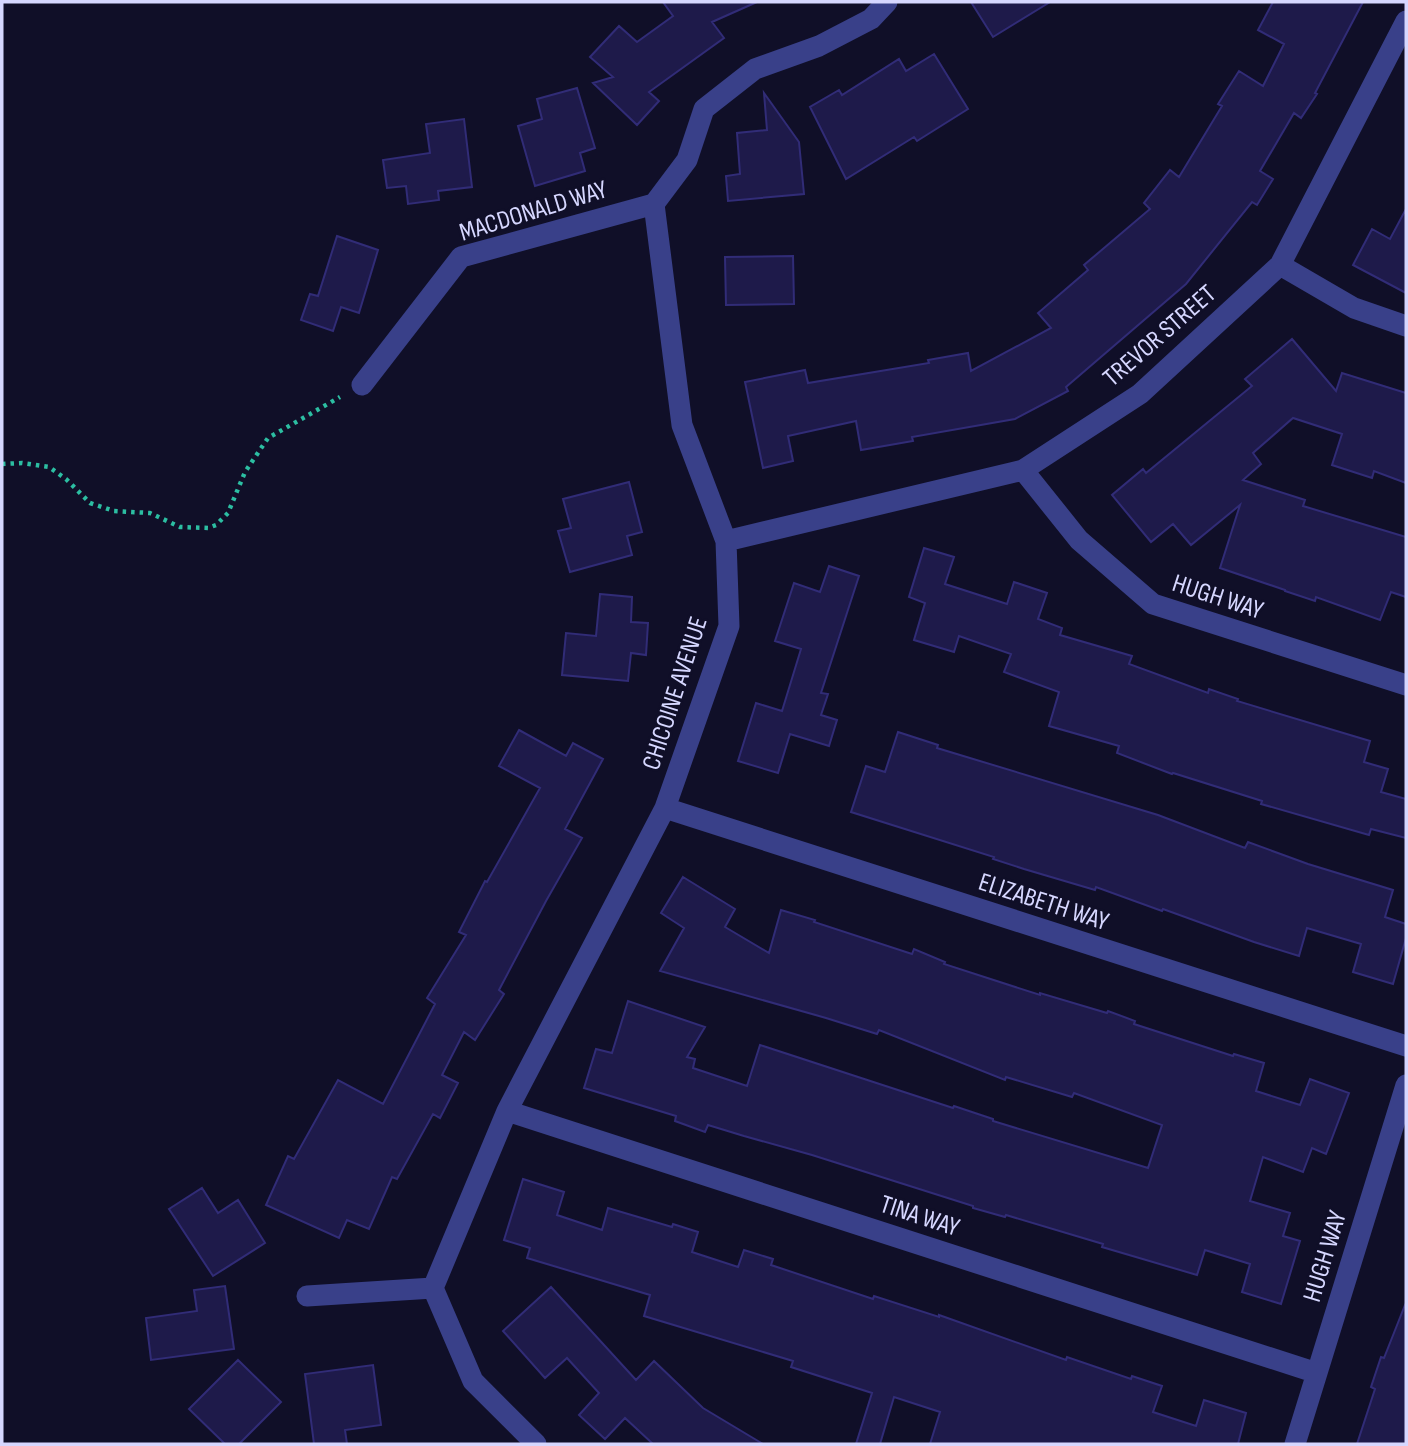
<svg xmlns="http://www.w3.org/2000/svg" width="1408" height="1446" viewBox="0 0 1408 1446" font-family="'Sofia Sans Condensed',sans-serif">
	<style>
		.building { fill: #1e1a4a; stroke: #312c77; stroke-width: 2 }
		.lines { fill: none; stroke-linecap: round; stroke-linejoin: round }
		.path { stroke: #2cbea2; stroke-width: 4.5; stroke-dasharray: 3.5 5; stroke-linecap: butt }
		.minor { stroke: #394089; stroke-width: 21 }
		.labels { text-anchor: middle; stroke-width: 5; stroke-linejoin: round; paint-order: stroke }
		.street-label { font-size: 26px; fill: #d6d7ff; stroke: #100f28 }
	</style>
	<rect width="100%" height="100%" fill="#100f28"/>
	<!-- building -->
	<path class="building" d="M663,2H757L712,22L724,38L649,92L659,101L637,125L593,83L613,77L590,57L619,26L637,42L673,16Z
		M971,2H1050L993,37Z
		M1273,2H1363L1315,93L1317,94L1301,118L1294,113L1260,171L1273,179L1257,205L1252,202L1186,284L1066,387L1068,391L1015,419L912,437L913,441L861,450L856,421L788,436L793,461L763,468L745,382L805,370L808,383L929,363L928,360L968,353L971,371L1051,328L1038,313L1088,270L1084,265L1150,209L1144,203L1170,170L1179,177L1222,106L1218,104L1239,71L1263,86L1284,44L1258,30Z
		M934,54L968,109L917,141L914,137L846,179L810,107L839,90L842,95L899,59L906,71Z
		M577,88L595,148L580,153L585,171L535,186L518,126L542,119L537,99Z
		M764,93L799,142L804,194L728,201L726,176L740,174L737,133L767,130Z
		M464,119L472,187L438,191L439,200L408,204L406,186L387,188L383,160L430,153L426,124Z
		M1406,209V293L1353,265L1372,229L1390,239Z
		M337,236L378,250L359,313L341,307L333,331L301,320L310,294L318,296Z
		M793,256L794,304L726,305L725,257Z
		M1292,339L1336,391L1342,373L1406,393V483L1374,471L1372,478L1332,465L1342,434L1293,418L1253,453L1261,464L1243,480L1305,500L1303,506L1406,537V597L1391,592L1380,620L1316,597L1315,601L1285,591V590L1220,568L1240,505L1191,545L1173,524L1151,542L1112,495L1143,469L1146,473L1252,386L1245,379Z
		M629,482L642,532L627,536L632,555L570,572L558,531L571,528L563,499Z
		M924,548L954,557L945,584L1007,604L1014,582L1047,593L1038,619L1062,628L1060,635L1132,656L1129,664L1208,693L1209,689L1238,699L1237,701L1370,741L1364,762L1388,769L1381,792L1406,799V838L1371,829L1369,835L1261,804L1262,801L1173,773L1172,774L1117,753L1119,746L1049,726L1059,692L1004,672L1011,654L959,636L954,652L914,640L925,603L909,597Z
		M829,566L859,576L821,693L828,694L821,715L837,720L829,746L790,734L778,773L738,761L756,703L782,711L801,649L775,641L794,583L820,592Z
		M600,594L632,597L631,622L648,623L646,655L631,653L628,681L562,675L566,633L596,636Z
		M519,730L566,756L573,743L603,759L565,829L582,838L546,901L499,990L504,994L475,1040L464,1032L442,1075L458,1083L440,1118L433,1114L397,1179L392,1177L369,1229L347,1220L339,1238L266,1205L288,1156L294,1159L338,1080L383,1104L435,1004L427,998L466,935L459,932L485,881L487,882L540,788L499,766Z
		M898,732L938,745L937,748L1158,815L1245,848L1248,842L1308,864L1393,890L1385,917L1406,924V938L1393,984L1353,972L1361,944L1307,928L1299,956L1254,942L1163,909L1162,911L1096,887L1095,890L1024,869L993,859L994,857L851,812L866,766L885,772Z
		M683,877L735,909L725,927L769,953L781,910L815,920L814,922L912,954L914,949L945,962L944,964L1040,995V993L1107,1013L1108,1011L1135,1021L1134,1024L1233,1056L1234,1054L1264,1063L1256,1091L1300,1105L1310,1079L1349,1093L1326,1154L1312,1148L1303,1172L1263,1157L1250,1201L1290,1213L1283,1236L1300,1241L1281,1304L1242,1292L1250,1264L1205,1250L1197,1275L1102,1247L1103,1244L1006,1215L1005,1217L973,1208V1206L812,1155L744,1136L708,1125L705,1132L675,1121L676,1116L584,1088L596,1049L612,1053L628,1001L705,1027L687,1057L695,1059L693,1068L747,1086L760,1045L953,1108L954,1106L993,1119V1121L1148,1168L1162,1125L1074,1093L1072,1097L1006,1077L1005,1080L879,1030L877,1034L826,1018L660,971L684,928L661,913Z
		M523,1179L564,1192L557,1215L602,1230L608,1208L672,1227L673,1224L698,1232L692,1252L738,1267L744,1250L773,1259L771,1265L873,1299L874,1296L939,1317V1315L1066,1360L1067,1357L1131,1379L1132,1376L1162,1386L1153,1412L1196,1426L1204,1400L1246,1413L1238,1444H930L940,1412L894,1397L880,1444H856L872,1393L791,1367L793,1361L644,1316L650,1295L527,1258L530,1248L504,1240Z
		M202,1188L218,1213L238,1200L265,1243L213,1276L169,1209Z
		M225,1286L234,1349L151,1360L146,1318L197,1311L194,1290Z
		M551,1287L636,1380L654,1361L703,1408L763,1444H653L625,1418L605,1439L579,1415L599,1393L567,1358L545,1378L503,1331Z
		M1405,1305L1406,1306V1444H1357L1375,1389L1371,1387L1381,1357L1384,1358Z
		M238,1360L281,1402L239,1444H225L189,1409Z
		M373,1365L381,1425L345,1430L347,1444H314L305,1374Z"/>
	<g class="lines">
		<!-- path -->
		<path class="path" d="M2,464L22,463L49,467L66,479L90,503L114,511L150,513L180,527L208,528L216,525L228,513L245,472L268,438L340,397"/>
		<!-- minor -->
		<path class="minor" d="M1280,265L1354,308L1406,326
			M362,385L461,257L654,204
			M1023,470L1079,540L1153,604L1406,685
			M726,541L1023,470L1140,394L1280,265L1406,21
			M665,808L1406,1046
			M507,1111L1317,1373
			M307,1296L433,1288
			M536,1444L473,1381L433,1288L507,1111L665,808L729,626L726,541L682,425L654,204L687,160L704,109L755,69L819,46L871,19L887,2
			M1295,1444L1406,1085"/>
	</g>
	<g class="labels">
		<!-- street labels -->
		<g class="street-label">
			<text transform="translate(533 210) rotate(-17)" y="9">MACDONALD WAY</text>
			<text transform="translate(1159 335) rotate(-41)" y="9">TREVOR STREET</text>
			<text transform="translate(1218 596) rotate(18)" y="9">HUGH WAY</text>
			<text transform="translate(674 693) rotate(-72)" y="9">CHICOINE AVENUE</text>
			<text transform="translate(1044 901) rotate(18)" y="9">ELIZABETH WAY</text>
			<text transform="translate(920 1215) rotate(18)" y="9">TINA WAY</text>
			<text transform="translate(1324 1256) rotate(-73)" y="9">HUGH WAY</text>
		</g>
	</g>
	<!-- border -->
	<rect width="1408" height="1446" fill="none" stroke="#d6d7ff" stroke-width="7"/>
</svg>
